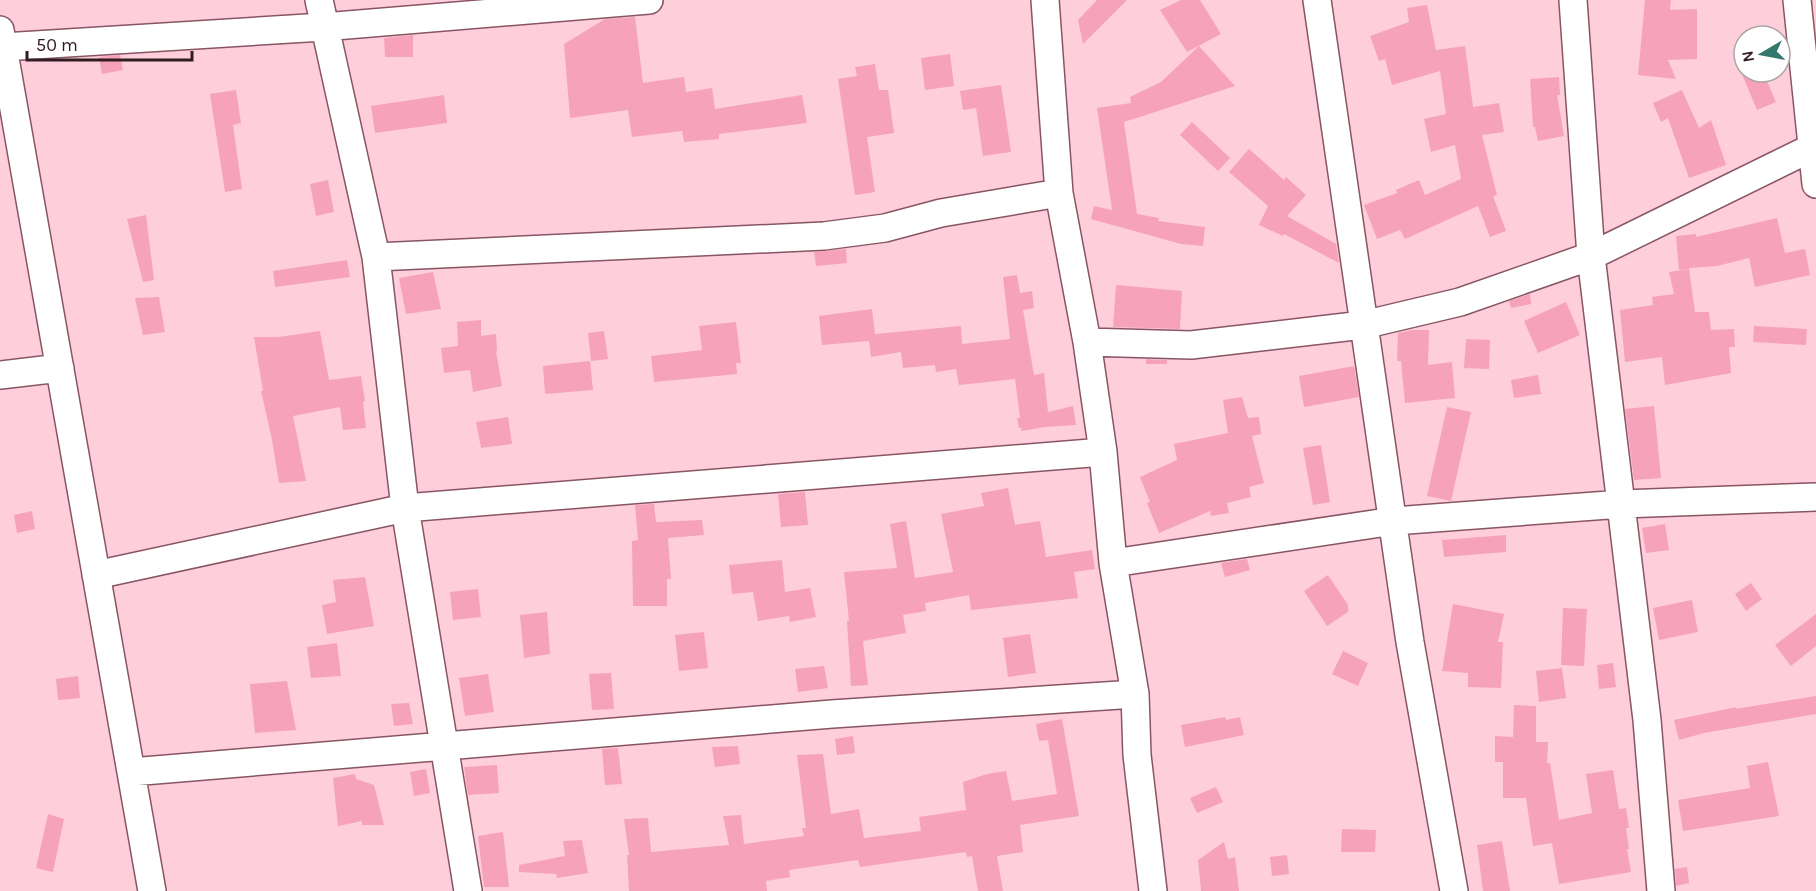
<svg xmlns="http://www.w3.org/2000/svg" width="1816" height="891" viewBox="0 0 1816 891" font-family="Karla,sans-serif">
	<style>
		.building { fill: #f6a2bb }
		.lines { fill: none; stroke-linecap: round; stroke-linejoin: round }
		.minor-casing { stroke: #875564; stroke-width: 30 }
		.minor { stroke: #fff; stroke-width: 27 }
	</style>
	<rect width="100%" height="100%" fill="#fecedb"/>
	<!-- building -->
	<path class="building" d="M1097,0H1127L1083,44L1078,20Z
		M1181,0H1200L1221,34L1187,52L1160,10Z
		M1645,0H1671L1670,10L1697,9V59L1668,60L1676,79L1638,75Z
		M1427,5L1436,50L1465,46L1473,107L1499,103L1504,132L1482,135L1497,195L1493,196L1506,231L1490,237L1478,206L1405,239L1400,230L1377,239L1364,205L1397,193L1396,190L1419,180L1425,195L1461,179L1455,145L1431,152L1424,119L1446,114L1440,71L1392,85L1385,59L1379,61L1370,36L1409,22L1407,8Z
		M635,17L643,83L684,77L686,92L712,88L715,109L802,95L807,123L719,134V139L684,142L682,131L632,137L628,110L570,118L564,44L605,19Z
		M413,35V57H385L384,38Z
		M1199,46L1235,86L1124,122L1137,214L1159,218L1158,221L1205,227L1203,246L1181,244L1091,219L1094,206L1112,210L1097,108L1131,103L1130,97L1161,82Z
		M950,54L954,86L925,90L921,58Z
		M120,55L123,70L102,74L99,57Z
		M875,64L879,90H888L894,133L867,137L875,192L855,195L838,79L857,76L855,67Z
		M1741,72H1763L1776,102L1757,110Z
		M1559,77L1560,95H1557L1564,136L1538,141L1535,127H1533L1530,79Z
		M1001,85L1011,152L983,156L976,108L963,110L960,91Z
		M236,90L241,123L233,125L242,189L225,192L210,94Z
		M1682,90L1699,128L1711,120L1726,165L1689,178L1668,118L1661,122L1653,103Z
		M444,95L447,123L375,133L371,106Z
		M1192,122L1230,158L1218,171L1180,135Z
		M1249,149L1284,180L1286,177L1306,195L1287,216L1336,244L1339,263L1284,234L1283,236L1259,225L1268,206L1229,172Z
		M328,180L334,212L316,216L310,184Z
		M146,215L154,280L143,282L127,219Z
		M1777,218L1785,253L1805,249L1810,275L1755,287L1749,258L1717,266L1689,268L1695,312H1709L1711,330L1734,329L1735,347H1729L1731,373L1665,385L1662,357L1625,362L1620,310L1653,305L1652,297L1674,294L1669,272L1689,269L1679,270L1676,236L1696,234V237Z
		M846,249L847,263L816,266L814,252Z
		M347,260L350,277L275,287L273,271Z
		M433,272L441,309L406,314L399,278Z
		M1017,275L1020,293L1032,291L1034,308L1023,310L1034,375L1044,373L1048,412L1073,406L1076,425L1045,427L1021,431V428H1019L1017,418H1020L1015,379L959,385L956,369L936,372L935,365L903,368L901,352L871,357L869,341L822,345L819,316L872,309L875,334L961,326L962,344L1010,339L1003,277Z
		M1116,285L1182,291L1180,329L1113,327Z
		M1530,294L1531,304L1511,308L1509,301Z
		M159,297L165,332L143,335L135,298Z
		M1566,302L1580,335L1538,353L1524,321Z
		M481,320V336L496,334L497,351H496L502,386L473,392L470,370L444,373L441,348L458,346L457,322Z
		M736,322L741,363H736L737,374L654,382L651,356L702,350L699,326Z
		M1754,326L1807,329L1806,345L1753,342Z
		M1412,330H1429L1428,365L1452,362L1455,398L1405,403L1401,361H1397L1398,333Z
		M320,331L329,380L361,376L365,401L363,402L366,428L343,430L340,407L293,416L306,481L279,483L272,440L261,391H263L254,337H279Z
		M604,331L608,359L591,361L588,333Z
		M1466,339L1490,340L1489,369L1464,368Z
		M1146,359L1167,360V364H1146Z
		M590,361L593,390L545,394L543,366Z
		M1354,366L1359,397L1304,407L1299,376Z
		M1538,375L1541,394L1514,398L1511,380Z
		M1242,397L1248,418L1259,417L1261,434L1252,436L1264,483L1249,487L1251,497L1227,503L1229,513L1211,516L1210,511L1159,533L1147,503L1150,502L1140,477L1177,460L1174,444L1228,433L1223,400Z
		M1654,406L1661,478L1634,480L1625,409Z
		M1447,407L1471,412L1451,501L1427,496Z
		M508,417L512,444L481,448L476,422Z
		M1321,445L1330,502L1313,505L1303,448Z
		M1008,488L1015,525L1040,521L1046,557L1092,550L1095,569L1074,572L1078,598L971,610L969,595L925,603L926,611L903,615L906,633L863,641L868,685L851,686L847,621H849L844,572L897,568L890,524L906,521L915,578L953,572L941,514L984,506L981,493Z
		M805,492L808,525L781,527L778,494Z
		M654,504L656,522L702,520L704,535L668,538L671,579H667V606H633L632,541L638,540L635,505Z
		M32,511L35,529L17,533L14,515Z
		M1665,524L1669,550L1646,553L1642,528Z
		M1506,535V552L1444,557L1442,540Z
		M1247,559L1250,570L1225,577L1221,563Z
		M782,560L785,592L810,588L816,617L790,622L789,616L758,621L753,592L732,594L729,565Z
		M1328,575L1348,605V612L1327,626L1304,591Z
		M365,577L374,626L327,634L322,605L336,602L333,580Z
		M1751,583L1762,599L1746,611L1735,594Z
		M478,589L481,617L453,620L450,592Z
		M1692,600L1698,632L1659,640L1653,608Z
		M1453,604L1504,614L1498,642H1503L1501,688L1468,687V673L1442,671Z
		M1563,608L1587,609L1584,666L1561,665Z
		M547,612L550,654L524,658L520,615Z
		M1816,614V646L1791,666L1775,645Z
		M704,632L708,668L679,671L675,635Z
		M1030,634L1036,673L1008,677L1003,638Z
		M337,643L341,676L311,678L307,647Z
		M1343,651L1368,663L1358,686L1332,674Z
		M1613,663L1616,687L1599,689L1597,665Z
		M824,666L828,688L798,692L795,669Z
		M1562,668L1566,698L1539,702L1536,671Z
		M611,673L614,709L592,710L589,674Z
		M488,674L494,712L465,716L459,678Z
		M78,676L80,698L58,700L56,679Z
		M287,681L296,730L255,733L250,684Z
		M1816,696V714L1704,733L1679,740L1674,720L1737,707L1735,709Z
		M409,703L413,724L394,726L391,704Z
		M1514,705L1536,706V742H1548L1547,763H1550L1559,820L1592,813L1586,774L1613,770L1619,809L1626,808L1629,828H1626L1629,849H1627L1631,872L1559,884L1552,843L1533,846L1526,798H1503V762H1495V736L1513,737Z
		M1225,717L1226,720L1240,717L1244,735L1185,747L1181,725Z
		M1062,719L1079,816L1020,825L1023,852L997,856L1003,891H978L972,856L967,857L966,852L860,867L858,860L789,870L790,877L766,881L767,891H629L627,855H629L624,819L648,818L651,852L729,845L723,816L741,815L744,844L804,836L802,828H806L797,755L823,754L831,814L859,809L864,838L921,831L919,817L966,810L963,782L987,774L1006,771L1012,801L1057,794L1048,740L1039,741L1036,724Z
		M853,736L855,753L837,755L835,739Z
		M738,746L740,764L715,767L712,747Z
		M618,748L622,784L605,785L602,749Z
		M1768,762L1779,816L1683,831L1678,800L1750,788L1747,766Z
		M497,765L499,793L468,795L464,767Z
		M426,769L430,793L414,796L410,772Z
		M355,774L356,779L374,785L384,825H362V821L338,826L333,778Z
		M1216,787L1223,802L1197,813L1190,798Z
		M48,814L64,819L53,872L36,868Z
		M1342,829L1376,830L1375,852H1341Z
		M503,832L509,887H484L478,836Z
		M582,840L588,873L557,878L556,874L519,872V865L565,856L563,841Z
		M1502,841L1510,891H1483L1477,845Z
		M1224,842L1228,859L1235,857L1239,891H1201L1198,860Z
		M1287,855L1289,874L1272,876L1270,857Z
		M1687,867L1689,883L1676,886L1675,869Z"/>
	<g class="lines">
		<defs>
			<path id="minor" d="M319,0L376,257L405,508L468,891
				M1045,0L1059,193L1087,342L1103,452L1113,563L1135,694L1137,755L1153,891
				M1317,0L1410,642L1454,891
				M1573,0L1591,256L1647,720L1661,891
				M1797,0L1816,184
				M0,30L152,891
				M3,47L323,27L649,0
				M376,257L824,236L885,228L941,213L1059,193
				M1087,342L1191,345L1363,325L1460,302L1591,256L1811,148
				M0,375L60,368
				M1113,563L1394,521L1622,504L1816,497
				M96,575L405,508L1103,452
				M131,772L832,714L1135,694"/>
		</defs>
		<!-- minor casing -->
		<use href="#minor" class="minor-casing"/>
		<!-- minor -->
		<use href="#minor" class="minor"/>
	</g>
	<!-- north arrow -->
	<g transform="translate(1762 54) rotate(260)"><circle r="28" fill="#fefefe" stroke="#aca4a6" stroke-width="1.5"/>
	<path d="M0-4.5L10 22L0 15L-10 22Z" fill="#33786c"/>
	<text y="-9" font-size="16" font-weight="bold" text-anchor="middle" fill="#321c23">N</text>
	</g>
	<!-- scale -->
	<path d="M27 51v9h165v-9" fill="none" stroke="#321c23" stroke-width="3"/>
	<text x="36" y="51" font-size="18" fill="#321c23" stroke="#fefefe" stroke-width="4.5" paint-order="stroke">50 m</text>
</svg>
